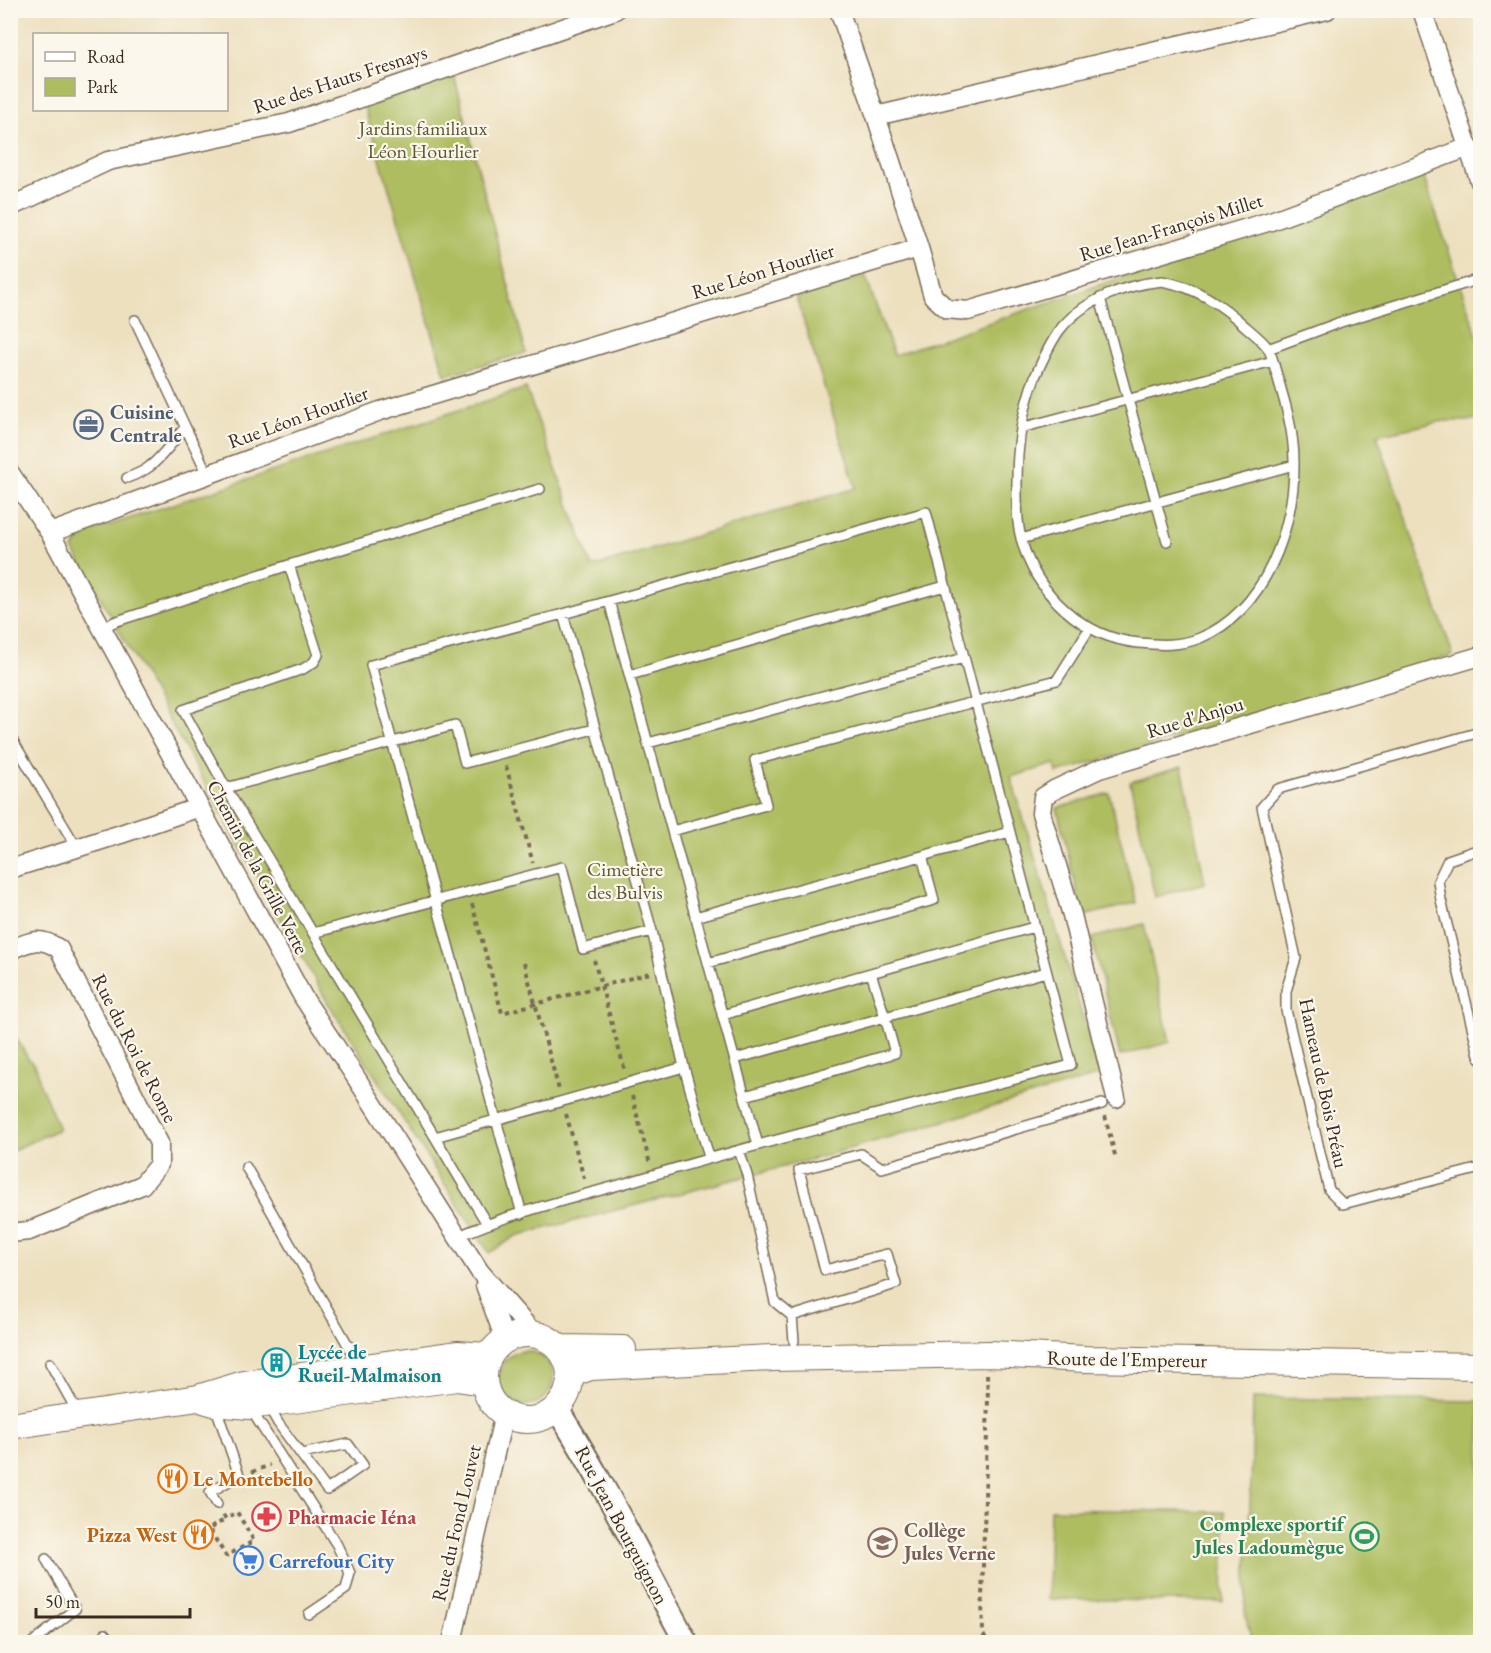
<svg xmlns="http://www.w3.org/2000/svg" width="1491" height="1653" viewBox="0 0 1491 1653" font-family="'EB Garamond',serif">
	<style>
		.green { fill: #aebd60; stroke: #74743f; stroke-width: 1.5 }
		.lines { fill: none; stroke-linecap: round; stroke-linejoin: round }
		.service-casing { stroke: #796a56; stroke-width: 12 }
		.minor-casing { stroke: #796a56; stroke-width: 21 }
		.tertiary-casing { stroke: #796a56; stroke-width: 26 }
		.secondary-casing { stroke: #796a56; stroke-width: 28 }
		.path { stroke: #796a56; stroke-width: 4; stroke-dasharray: 4.5 4.5; stroke-linecap: butt }
		.service { stroke: #fff; stroke-width: 9 }
		.minor { stroke: #fff; stroke-width: 18 }
		.tertiary { stroke: #fff; stroke-width: 22 }
		.secondary { stroke: #fff; stroke-width: 26 }
		.labels { text-anchor: middle; stroke-width: 4.5; stroke-linejoin: round; paint-order: stroke }
		.street-label { font-size: 20px; fill: #3b2a1e; stroke: #fbf7ec }
		.park-label { font-size: 20px; fill: #5e5632; stroke: #fbf7ec }
		.service-label { font-size: 20px; font-weight: bold; fill: #4e5e75; stroke: #fbf7ec; text-anchor: start }
		.culture-label { font-size: 20px; font-weight: bold; fill: #0d838f; stroke: #fbf7ec; text-anchor: start }
		.food-label { font-size: 20px; font-weight: bold; fill: #c56008; stroke: #fbf7ec; text-anchor: start }
		.health-label { font-size: 20px; font-weight: bold; fill: #be3a42; stroke: #fbf7ec; text-anchor: start }
		.leisure-label { font-size: 20px; font-weight: bold; fill: #27864d; stroke: #fbf7ec; text-anchor: end }
		.education-label { font-size: 20px; font-weight: bold; fill: #785e54; stroke: #fbf7ec; text-anchor: start }
		.shop-label { font-size: 20px; font-weight: bold; fill: #366cbe; stroke: #fbf7ec; text-anchor: start }
	</style>
	<rect width="100%" height="100%" fill="#fbf7ec"/>
	<filter id="ink" filterUnits="userSpaceOnUse"><feTurbulence type="fractalNoise" baseFrequency=".0167" numOctaves="2"/><feDisplacementMap in="SourceGraphic" scale="12" xChannelSelector="R" yChannelSelector="G"/><feConvolveMatrix kernelMatrix="1 2 1 2 8 2 1 2 1" color-interpolation-filters="sRGB"/></filter>
	<filter id="wash" filterUnits="userSpaceOnUse"><feTurbulence type="fractalNoise" baseFrequency=".008" numOctaves="4" result="noise"/><feDisplacementMap in="SourceGraphic" scale="24" xChannelSelector="R" yChannelSelector="G"/><feGaussianBlur stdDeviation="1.35" result="paint"/><feColorMatrix in="noise" values="0 0 0 0 0 0 0 0 0 0 0 0 0 0 0 0 0 1.4 0 .05"/><feComposite in="paint" operator="in"/></filter>
	<g filter="url(#wash)">
		<rect width="100%" height="100%" fill="#ede0bf"/>
		<!-- green -->
		<path class="green" d="M454,75L526,353L445,375L364,106Z
			M1423,175L1480,344V418L1468,421H1444L1377,435L1453,655L1057,773L1055,764L1011,777L1100,1075L825,1156L516,1236L489,1253L328,1003L73,549L82,534L526,388L592,567L856,488L796,297L865,275L894,355Z
			M1182,767L1205,883L1155,897L1130,782Z
			M1109,793L1136,903L1083,916L1057,808Z
			M1144,924L1170,1042L1120,1056L1092,938Z
			M10,1028L28,1058L37,1069L40,1084L59,1129L11,1151Z
			M499 1378a27 27 0 1 1 54 0a27 27 0 1 1-54 0Z
			M1253,1398L1480,1401V1642H1252L1245,1613L1252,1458Z
			M1050,1509L1225,1512L1223,1602L1048,1599Z"/>
	</g>
	<g filter="url(#ink)">
		<g class="lines">
			<defs>
				<path id="service" d="M1162,281C1196,287 1221,304 1246,327C1253,333 1262,340 1268,348C1272,355 1274,365 1276,372C1285,402 1294,431 1294,462C1295,528 1265,611 1200,638C1180,646 1160,645 1139,643C1083,638 1035,593 1021,538C1016,520 1017,500 1017,482C1017,446 1022,410 1035,377C1042,361 1049,345 1059,331C1082,300 1125,285 1162,281Z
					M1100,298L1167,541
					M135,320L207,473
					M1268,349L1341,322L1480,279
					M1021,428L1273,361
					M127,478C135,475 143,472 149,467C163,457 173,440 185,428
					M1021,539L1294,465
					M289,565L318,655L314,662L303,669L183,710L226,788L487,1224
					M609,601L758,1145
					M563,614L652,931L684,1067L709,1157
					M102,628L114,622L289,565L540,489
					M630,675L945,586
					M1480,732L1278,789L1262,807L1296,958L1286,991V1010L1329,1190L1343,1204L1480,1168
					M10,736L77,848
					M648,743L964,658
					M226,788L455,725L465,763L594,729
					M672,831L766,805L755,760L1057,680L1089,629
					M1480,849L1448,860L1438,881L1441,900L1480,1059
					M695,917L922,856
					M313,933L562,867L583,949L652,931
					M708,963L934,900L922,856L1010,832
					M722,1015L1034,927
					M735,1059L885,1017L871,973
					M745,1096L895,1053L885,1017L1046,972
					M435,1137L684,1067
					M739,1150L747,1175L775,1302L792,1316L794,1341
					M246,1167L360,1366
					M457,1237C509,1213 571,1199 626,1183C773,1138 922,1103 1071,1065L926,512L563,614L371,665L522,1214
					M792,1316L896,1284L887,1254L825,1270L799,1170L861,1154L882,1168L1102,1104
					M50,1363L78,1413
					M215,1405L239,1475L210,1492L217,1504
					M268,1405L278,1423L327,1490L363,1465L348,1444L302,1454
					M250,1408L337,1545L350,1573L346,1589L309,1614
					M105,1634L111,1642
					M33,1642L75,1609L46,1559"/>
				<path id="minor" d="M839,10L876,116
					M1327,10L876,116L919,248L933,296L947,309L968,311L1271,221L1469,147
					M1422,10L1480,182
					M10,207L108,161L289,123L615,10
					M10,473L50,533L303,997L355,1076L480,1272L534,1334
					M50,533L380,411L919,248
					M10,869L121,834L200,807
					M10,950C30,941 40,936 59,949L159,1143V1164L142,1185L29,1231L10,1233
					M1116,1098L1072,915L1041,813L1043,797L1054,790L1099,769L1480,656
					M485,1285L505,1340
					M452,1642L504,1414"/>
				<path id="tertiary" d="M555,1410L562,1417C608,1490 645,1567 686,1642"/>
				<path id="secondary" d="M484 1377a43 43 0 1 1 86 0a43 43 0 1 1-86 0Z
					M559,1348L623,1349
					M570,1374L591,1367L773,1358L990,1354L1085,1359L1480,1366
					M204,1400L214,1403L249,1406L457,1378L483,1382
					M10,1426L198,1398L244,1384L457,1354L488,1356"/>
			</defs>
			<!-- service casing -->
			<use href="#service" class="service-casing"/>
			<!-- minor casing -->
			<use href="#minor" class="minor-casing"/>
			<!-- tertiary casing -->
			<use href="#tertiary" class="tertiary-casing"/>
			<!-- secondary casing -->
			<use href="#secondary" class="secondary-casing"/>
			<!-- path -->
			<path class="path" d="M506,766L533,863
				M472,904L502,1013L650,973
				M594,960L625,1071
				M524,963L559,1090
				M632,1096L650,1164
				M566,1114L585,1182
				M1105,1116L1116,1159
				M987,1374L988,1399L982,1598L983,1634L987,1642
				M252,1472L270,1465
				M223,1515L226,1519L209,1529L226,1556L254,1541L237,1512L226,1519"/>
			<!-- service -->
			<use href="#service" class="service"/>
			<!-- minor -->
			<use href="#minor" class="minor"/>
			<!-- tertiary -->
			<use href="#tertiary" class="tertiary"/>
			<!-- secondary -->
			<use href="#secondary" class="secondary"/>
		</g>
	</g>
	<!-- icons -->
	<defs>
		<symbol id="office-ring" viewBox="-11 -11 22 22"><circle r="9.5" fill="#fbf7ec" stroke="#5c6f8a" stroke-width="1.5"/><path d="M-6-3h4V-5.5h4V-3h4V5H-6ZM-1-4.5V-3h2v-1.5ZM-6 0V1H6V0Z" fill="#5c6f8a"/></symbol>
		<symbol id="building-ring" viewBox="-11 -11 22 22"><circle r="9.5" fill="#fbf7ec" stroke="#0f9aa8" stroke-width="1.5"/><path d="M-4-6H4V6H1V3H-1V6H-4ZM-2.5-4.3h1.7v1.8h-1.7ZM.8-4.3h1.7v1.8H.8ZM-2.5-1h1.7V.8h-1.7ZM.8-1h1.7V.8H.8Z" fill="#0f9aa8"/></symbol>
		<symbol id="restaurant-ring" viewBox="-11 -11 22 22"><circle r="9.5" fill="#fbf7ec" stroke="#e8710a" stroke-width="1.5"/><path d="M-5-6h1v4h1v-4h1v4h1v-4h1v5L-1.5 .5V6h-2V.5L-5-1ZM5-6V6H3V1.5H1.5Q1.5-4 5-6Z" fill="#e8710a"/></symbol>
		<symbol id="pharmacy-ring" viewBox="-11 -11 22 22"><circle r="9.5" fill="#fbf7ec" stroke="#e0444e" stroke-width="1.5"/><path d="M-2-6h4v4h4v4h-4v4h-4v-4h-4v-4h4Z" fill="#e0444e"/></symbol>
		<symbol id="stadium-ring" viewBox="-11 -11 22 22"><circle r="9.5" fill="#fbf7ec" stroke="#2e9e5b" stroke-width="1.5"/><path d="M0-5a6.5 5 0 1 0 0 10a6.5 5 0 1 0 0-10ZM-3.5-1.8h7v3.6h-7Z" fill="#2e9e5b"/></symbol>
		<symbol id="school-ring" viewBox="-11 -11 22 22"><circle r="9.5" fill="#fbf7ec" stroke="#8d6e63" stroke-width="1.5"/><path d="M0-5L7-2L0 1L-7-2ZM-4 1L0 2.5L4 1V4Q0 6-4 4Z" fill="#8d6e63"/></symbol>
		<symbol id="supermarket-ring" viewBox="-11 -11 22 22"><circle r="9.5" fill="#fbf7ec" stroke="#3f7fe0" stroke-width="1.5"/><path d="M-6-5.5h2.5l.6 2H6L4.5 2H-2.5L-4.4-4H-6ZM-1.5 3.2a1.3 1.3 0 1 0 .1 0ZM3 3.2a1.3 1.3 0 1 0 .1 0Z" fill="#3f7fe0"/></symbol>
	</defs>
	<g fill-rule="evenodd">
		<use href="#office-ring" x="72" y="408" width="33" height="33"/>
		<use href="#building-ring" x="260" y="1346" width="33" height="33"/>
		<use href="#restaurant-ring" x="156" y="1462" width="33" height="33"/>
		<use href="#pharmacy-ring" x="250" y="1500" width="33" height="33"/>
		<use href="#restaurant-ring" x="182" y="1518" width="33" height="33"/>
		<use href="#stadium-ring" x="1348" y="1520" width="33" height="33"/>
		<use href="#school-ring" x="866" y="1526" width="33" height="33"/>
		<use href="#supermarket-ring" x="232" y="1544" width="33" height="33"/>
	</g>
	<g class="labels">
		<!-- street labels -->
		<g class="street-label">
			<text transform="translate(340 79) rotate(-18)" y="7">Rue des Hauts Fresnays</text>
			<text transform="translate(1171 227) rotate(-17)" y="7">Rue Jean-François Millet</text>
			<text transform="translate(763 271) rotate(-17)" y="7">Rue Léon Hourlier</text>
			<text transform="translate(298 417) rotate(-20)" y="7">Rue Léon Hourlier</text>
			<text transform="translate(1195 717) rotate(-17)" y="7">Rue d'Anjou</text>
			<text transform="translate(258 867) rotate(62)" y="7">Chemin de la Grille Verte</text>
			<text transform="translate(135 1048) rotate(63)" y="7">Rue du Roi de Rome</text>
			<text transform="translate(1324 1083) rotate(78)" y="7">Hameau de Bois Préau</text>
			<text transform="translate(1127 1359) rotate(1)" y="7">Route de l'Empereur</text>
			<text transform="translate(456 1523) rotate(-77)" y="7">Rue du Fond Louvet</text>
			<text transform="translate(622 1525) rotate(62)" y="7">Rue Jean Bourguignon</text>
		</g>
		<!-- park labels -->
		<g class="park-label">
			<text x="423" y="135">Jardins familiaux<tspan x="423" dy="23">Léon Hourlier</tspan></text>
			<text x="625" y="876">Cimetière<tspan x="625" dy="23">des Bulvis</tspan></text>
		</g>
		<!-- service labels -->
		<g class="service-label">
			<text x="110" y="419">Cuisine<tspan x="110" dy="23">Centrale</tspan></text>
		</g>
		<!-- culture labels -->
		<g class="culture-label">
			<text x="298" y="1359">Lycée de<tspan x="298" dy="23">Rueil-Malmaison</tspan></text>
		</g>
		<!-- food labels -->
		<g class="food-label">
			<text x="193" y="1486">Le Montebello</text>
			<text x="177" y="1542" text-anchor="end">Pizza West</text>
		</g>
		<!-- health labels -->
		<g class="health-label">
			<text x="288" y="1524">Pharmacie Iéna</text>
		</g>
		<!-- leisure labels -->
		<g class="leisure-label">
			<text x="1344" y="1531">Complexe sportif<tspan x="1344" dy="23">Jules Ladoumègue</tspan></text>
		</g>
		<!-- education labels -->
		<g class="education-label">
			<text x="904" y="1537">Collège<tspan x="904" dy="23">Jules Verne</tspan></text>
		</g>
		<!-- shop labels -->
		<g class="shop-label">
			<text x="269" y="1568">Carrefour City</text>
		</g>
	</g>
	<!-- margin -->
	<rect width="1491" height="1653" fill="none" stroke="#fbf7ec" stroke-width="36"/>
	<!-- legend -->
	<rect x="33" y="33" width="195" height="78" fill="#fbf7ec" stroke="#aea59a" stroke-width="1.5"/>
	<rect x="45" y="52" width="30" height="9" fill="#ffffff" stroke="#aea59a" stroke-width="1.5"/>
	<text x="87" y="63" font-size="18" fill="#3b2a1e">Road</text>
	<rect x="45" y="78" width="30" height="18" fill="#aebd60" stroke="#aea59a" stroke-width="1.5"/>
	<text x="87" y="93" font-size="18" fill="#3b2a1e">Park</text>
	<!-- scale -->
	<path d="M36 1608v9h154v-9" fill="none" stroke="#3b2a1e" stroke-width="3"/>
	<text x="45" y="1608" font-size="18" fill="#3b2a1e" stroke="#fbf7ec" stroke-width="4.5" paint-order="stroke">50 m</text>
</svg>
